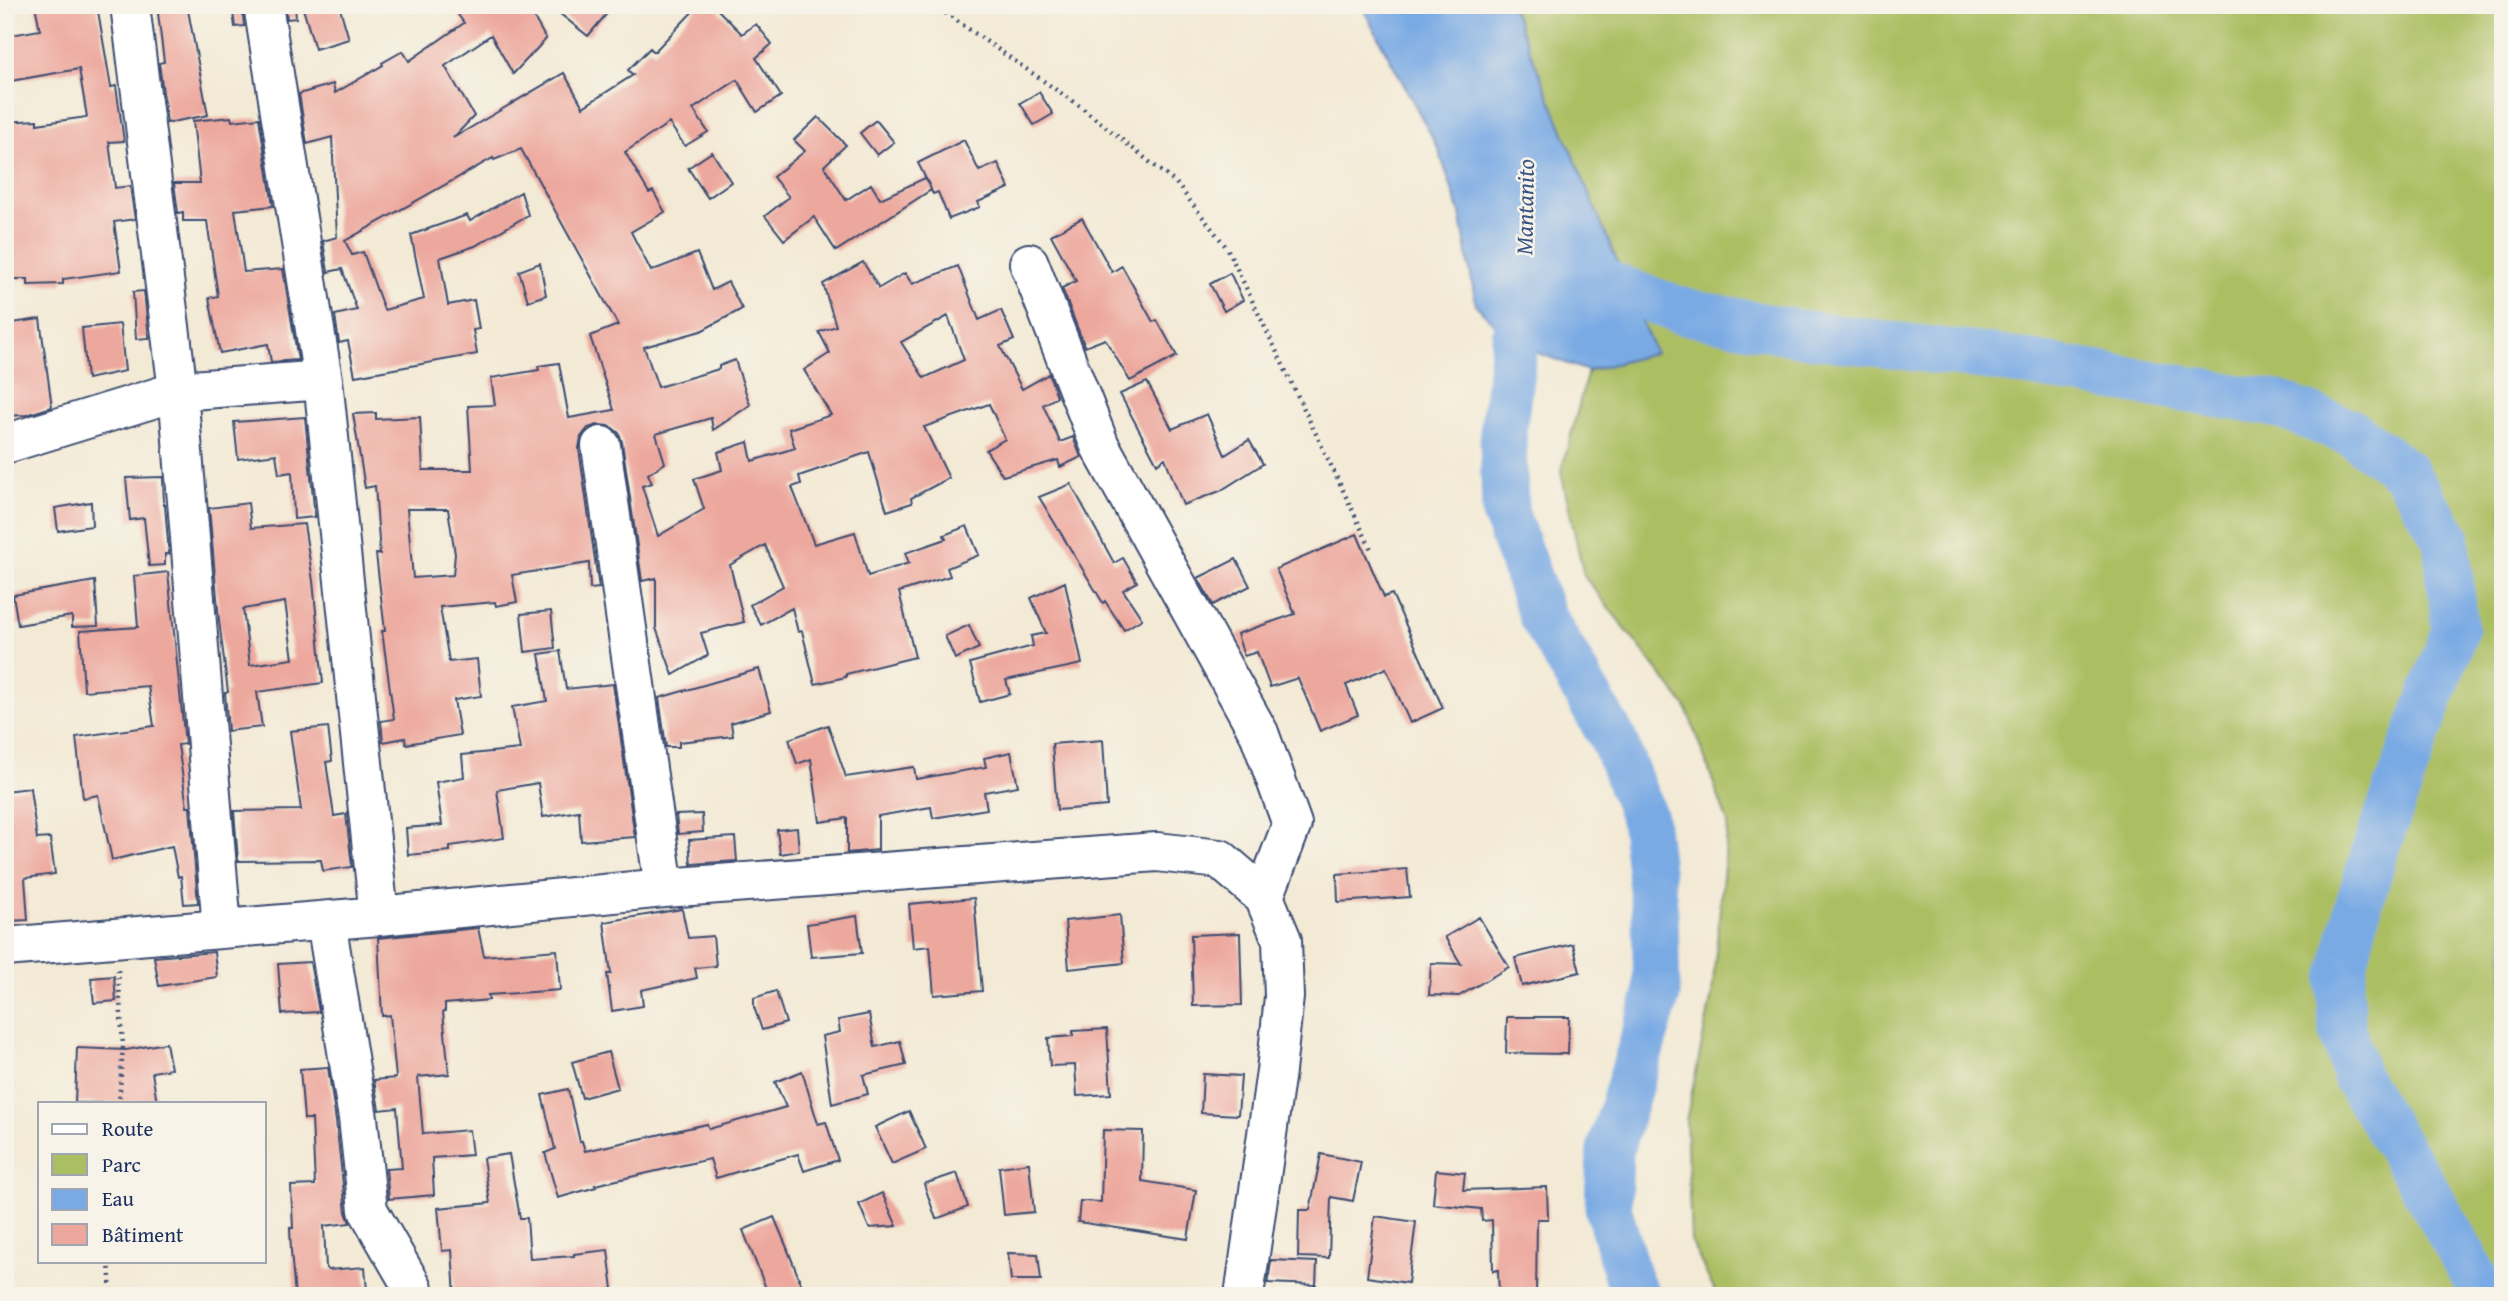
<svg xmlns="http://www.w3.org/2000/svg" width="2508" height="1301" viewBox="0 0 2508 1301" font-family="'Gentium Book Plus',serif">
	<style>
		.green { fill: #acbe62; stroke: #647660; stroke-width: 2 }
		.water { fill: #7aaae4; stroke: #4a6ca1; stroke-width: 2 }
		.lines { fill: none; stroke-linecap: round; stroke-linejoin: round }
		.river { stroke: #7aaae4; stroke-width: 47 }
		.building { fill: #eda89e; fill-rule: evenodd }
		.minor-casing { stroke: #3b4b70; stroke-width: 42 }
		.path { stroke: #3b4b70; stroke-width: 4.5; stroke-dasharray: 2 5; stroke-linecap: butt }
		.minor { stroke: #fff; stroke-width: 38 }
		.labels { text-anchor: middle; stroke-width: 5; stroke-linejoin: round; paint-order: stroke }
		.water-label { font-size: 24px; font-style: italic; fill: #385486; stroke: #f7f3e8 }
	</style>
	<rect width="100%" height="100%" fill="#f7f3e8"/>
	<filter id="ink" filterUnits="userSpaceOnUse"><feTurbulence type="fractalNoise" baseFrequency=".0143" numOctaves="2"/><feDisplacementMap in="SourceGraphic" scale="14" xChannelSelector="R" yChannelSelector="G"/><feConvolveMatrix kernelMatrix="1 2 1 2 8 2 1 2 1" color-interpolation-filters="sRGB"/></filter>
	<filter id="wash" filterUnits="userSpaceOnUse"><feTurbulence type="fractalNoise" baseFrequency=".00686" numOctaves="4" result="noise"/><feDisplacementMap in="SourceGraphic" scale="28" xChannelSelector="R" yChannelSelector="G"/><feGaussianBlur stdDeviation="1.57" result="paint"/><feColorMatrix in="noise" values="0 0 0 0 0 0 0 0 0 0 0 0 0 0 0 0 0 1.4 0 .05"/><feComposite in="paint" operator="in"/></filter>
	<g filter="url(#wash)">
		<rect width="100%" height="100%" fill="#f3ead5"/>
		<!-- green -->
		<path class="green" d="M1511,5H2503V1296H1717L1691,1241L1686,1121L1712,994L1728,823L1686,707L1584,576L1561,472L1588,371L1655,353Z"/>
		<!-- water -->
		<path class="water" d="M1361,5H1511L1655,353L1588,371L1515,345L1476,305L1460,213L1438,148Z"/>
		<g class="lines">
			<!-- river -->
			<path class="river" d="M1570,270L1681,311L1798,333L2001,359L2277,404L2352,433L2404,471L2446,537L2455,630L2376,848L2356,914L2340,984L2342,1029L2357,1079L2431,1199L2485,1296
				M1523,279L1503,432L1505,512L1542,616L1613,739L1644,818L1655,914L1657,995L1610,1150L1608,1207L1629,1282L1637,1296"/>
		</g>
		<g id="blocks">
			<!-- building -->
			<path class="building" d="M35,5H97L111,87L116,86L124,141L109,142L115,188L130,186L135,219L114,222L121,271L63,279V284L28,285V279H8L5,254V122L37,120V124L87,117L79,69L5,82V36L40,30Z
				M157,5H187L208,115L167,123L159,63L164,62Z
				M232,5H242L244,26L235,27Z
				M285,5H295L296,18L287,19Z
				M302,5H339L349,39L315,49Z
				M451,5H527L546,39L513,74L491,35L445,66L474,116L453,138L564,73L583,107L633,75L628,70L650,48L654,52L699,5H713L742,34L756,24L772,44L756,58L781,96L757,112L737,80L693,109L708,132L685,146L669,123L625,152L649,193L653,191L665,212L631,232L651,271L697,253L712,290L728,282L742,309L701,331L644,347L658,387L719,369V366L735,360L750,405L713,430L711,418L656,434L665,463L648,474L652,483L642,486L658,536L704,509L694,479L722,470L718,452L748,442L752,461L795,448L789,429L831,415L804,370L830,353L819,332L836,326L823,284L863,262L879,288L905,273L912,284L958,266L979,320L1001,310L1014,340L1000,346L1022,389L1049,374L1057,397L1043,405L1060,442L1073,437L1081,457L1060,467L1058,460L1003,476L986,450L1005,439L989,404L924,427L949,478L911,498L912,503L887,511L869,452L799,476L801,484L792,487L814,544L855,532L868,576L909,563L905,553L946,539L944,535L967,526L979,555L947,568L950,576L899,592L915,657L846,674V677L815,684L802,631L798,632L792,608L761,625L750,605L783,586L765,545L730,565L744,622L701,633L708,655L673,675L656,628V578L642,581L622,442L619,433L610,426L597,425L588,428L581,437L579,449L599,588L590,589L589,563L512,575L517,602L496,606L495,602L440,607L449,662L477,659L481,696L454,700L460,735L406,744L405,738L383,742L381,721L394,719L382,631H385L376,554H380L375,486L365,488L353,414L376,413V419L420,417L423,470H472L468,406L495,405L491,378L539,370L538,366L559,363L569,418L614,410L590,336L618,325L521,149L494,160L493,158L345,241L352,255L363,252L384,310L424,299L411,235L467,215L470,221L521,192L528,215L475,246L440,258L448,305L474,300L479,329L473,330L477,354L355,376L348,341L339,343L335,315L357,310L342,269L328,272L323,241L337,237L332,137L307,144L299,94L333,84L335,93L383,65L382,63L403,51L409,61L464,23ZM948,316L964,360L924,378L901,342ZM407,509H448L455,554L453,575L413,578Z
				M549,5H614L588,36Z
				M1039,92L1053,114L1034,125L1020,103Z
				M231,117L232,121L259,118L273,206L235,210L244,272L283,269L298,360L271,362L268,344L220,353L209,298L218,296L207,221H183V212L178,213L174,183H200L193,121Z
				M818,117L846,145L824,166L846,200L871,184L880,199L925,178L931,189L918,163L964,140L979,171L998,163L1009,188L978,202L980,207L949,219L938,192L933,194L931,190L836,251L814,217L784,240L765,216L789,197L773,177L805,151L794,140Z
				M876,120L894,142L877,155L860,133Z
				M712,152L731,182L708,198L688,168Z
				M1082,218L1112,272L1122,266L1153,322L1157,320L1177,356L1130,381L1105,339L1085,347L1062,288L1076,281L1051,235Z
				M540,263L546,295L528,301L519,271Z
				M1230,273L1243,300L1224,311L1210,284Z
				M144,291L149,338L136,339L133,292Z
				M40,319L52,407L26,415L5,416V324Z
				M120,324L125,371L87,379L82,328Z
				M1147,382L1172,429L1207,414L1225,455L1249,440L1263,464L1220,491L1183,505L1165,458L1157,464L1120,394Z
				M305,417L315,517L294,519L292,472L279,474L276,454L238,459L234,422Z
				M163,477L164,505H165L169,554H165V565L149,566L144,518L130,520L126,478Z
				M1071,484L1114,563L1123,558L1137,582L1123,590L1142,619L1124,630L1105,601L1103,603L1039,497Z
				M91,502L92,526L58,531L55,508Z
				M248,503L251,528L304,524L313,581L323,683L257,692L262,727L228,731L225,693L228,692L219,620L209,508ZM285,602L293,659L250,665L243,609Z
				M1357,534L1384,597L1392,594L1443,708L1410,723L1386,668L1346,685L1358,715L1320,731L1298,678L1270,687L1257,652L1244,656L1237,634L1295,614L1276,569Z
				M1236,559L1250,586L1213,605L1198,578Z
				M168,572L185,744L178,745L187,807H190L198,903L184,904L181,876L178,877L172,846L112,860L98,795L83,798L76,737L154,726L148,686L84,691L80,631L138,627L134,576Z
				M95,581L98,626L72,627V616L18,625L13,595Z
				M1065,582L1082,664L1006,680L1010,694L980,702L970,663L1033,646L1031,636L1046,633L1031,598Z
				M551,611L555,648L525,652L521,614Z
				M969,625L979,648L955,659L945,636Z
				M560,651L566,689L613,684L635,837L581,841L579,811L543,817L538,783L497,790L504,838L450,846V851L408,855L406,828L442,825L436,782L464,777L462,755L520,749L512,707L547,701L539,654Z
				M759,669L771,711L731,723L733,736L679,742V747H666L659,698Z
				M828,725L846,777L914,767L916,779L986,767L984,758L1011,752L1018,786L984,792L987,809L933,818L931,807L878,816V850L847,853V818L820,822L811,759L797,764L789,739Z
				M328,727L332,761L326,762L334,816L346,814L352,867L323,871L321,860L238,861L234,811L301,810L290,731Z
				M1103,740L1107,806L1057,810L1052,744Z
				M30,788L37,839L50,838L55,874L25,878L28,920L8,921L5,901V791Z
				M702,814L703,832L678,834L676,815Z
				M797,828L799,851L780,854L777,830Z
				M735,837L737,861L691,864L689,840Z
				M1407,869L1410,897L1338,902L1337,874Z
				M974,898L982,991L934,995L930,946L913,948L909,904Z
				M682,909L688,938L713,936L716,966L695,968L697,978L641,990L643,1006L612,1011L607,974H611L604,922Z
				M1120,915L1124,963L1069,969L1065,921Z
				M857,916L862,953L811,957L807,924Z
				M1479,917L1509,967L1459,996L1429,995L1431,963L1461,964L1445,937Z
				M478,928L484,956L557,950L560,990L488,995L489,1000L445,1004V1011L443,1012L449,1074L418,1077L423,1134L469,1130L472,1155L432,1158L434,1195L389,1199L386,1169L402,1168L397,1108L379,1110L374,1080L396,1078L390,1015L382,1016L378,938Z
				M1240,933L1242,1005L1193,1006L1191,935Z
				M1573,944L1580,972L1522,986L1515,958Z
				M214,952L217,977L159,986L154,957Z
				M310,962L319,1012L282,1014L278,964Z
				M114,976L116,1001L94,1003L91,978Z
				M776,991L786,1023L762,1030L754,1007V998Z
				M869,1014L875,1047L900,1041L906,1065L863,1075L868,1094L832,1104L822,1036L840,1032L838,1020Z
				M1507,1017H1569L1568,1054L1506,1053Z
				M1107,1029L1111,1094L1077,1096L1075,1065L1050,1066L1048,1038L1073,1036V1031Z
				M166,1043L171,1069L152,1072L157,1103H75L77,1048L126,1050Z
				M608,1052L618,1088L582,1098L572,1062Z
				M328,1067L336,1121L346,1212L350,1223L324,1226L326,1268L328,1270L365,1267L367,1291L295,1296L291,1251L290,1228H293L291,1186L315,1185L312,1119H304L300,1069Z
				M802,1071L818,1124L826,1122L838,1160L804,1171L798,1154L716,1178L710,1159L595,1185L596,1187L558,1198L545,1153L555,1149L542,1095L568,1089L580,1142L582,1141L585,1151L707,1124L709,1129L786,1107L775,1082Z
				M1203,1074L1241,1076L1238,1115L1201,1113Z
				M909,1111L926,1149L892,1164L875,1127Z
				M1103,1130L1143,1131L1142,1181L1196,1190L1188,1239L1078,1222L1080,1201L1101,1202Z
				M509,1154L520,1218H527L530,1259L574,1256V1254L608,1250L613,1289L579,1294L578,1291L531,1295V1292L455,1296L452,1250L442,1251L438,1208L490,1203L483,1158Z
				M1321,1154L1361,1162L1353,1201L1331,1197L1329,1258L1298,1257L1299,1210H1310Z
				M1029,1163L1034,1212L1004,1215L999,1167Z
				M1436,1170L1465,1173L1463,1190L1547,1187L1548,1219H1537L1536,1296H1499L1498,1270L1493,1271L1492,1220L1482,1221L1481,1209L1433,1204Z
				M957,1173L968,1207L936,1219L924,1184Z
				M882,1193L897,1226L869,1228L859,1204Z
				M1375,1216L1416,1222L1408,1283L1367,1277Z
				M774,1217L787,1248L806,1296H769L743,1230Z
				M1008,1253L1038,1254L1041,1280H1011Z
				M1271,1260L1317,1262L1316,1285L1268,1283Z"/>
		</g>
	</g>
	<g filter="url(#ink)">
		<use href="#blocks" fill-opacity="0" stroke="#3b4b70" stroke-width="2"/>
		<g class="lines">
			<defs>
				<path id="minor" d="M130,5L178,391L222,929
					M263,5L323,380L379,916
					M1029,263L1100,446L1259,733L1292,824L1264,897
					M5,444L178,391L323,380
					M601,446L664,888
					M326,921L358,1118L368,1210L413,1288
					M5,947L379,916L664,888L1157,852L1220,859L1264,897L1282,940L1284,997L1276,1071L1244,1296"/>
			</defs>
			<!-- minor casing -->
			<use href="#minor" class="minor-casing"/>
			<!-- path -->
			<path class="path" d="M934,5L1081,107L1176,183L1227,248L1371,549
				M118,970L123,1045L119,1103
				M109,1261L111,1296"/>
			<!-- minor -->
			<use href="#minor" class="minor"/>
		</g>
	</g>
	<g class="labels">
		<!-- water labels -->
		<g class="water-label">
			<text transform="translate(1525 207) rotate(-89)" y="8">Mantanito</text>
		</g>
	</g>
	<!-- margin -->
	<rect width="2508" height="1301" fill="none" stroke="#f7f3e8" stroke-width="28"/>
	<!-- legend -->
	<rect x="38" y="1102" width="228" height="161" fill="#f7f3e8" stroke="#9fa5b1" stroke-width="2"/>
	<rect x="52" y="1124" width="35" height="10" fill="#ffffff" stroke="#9fa5b1" stroke-width="2"/>
	<text x="102" y="1136" font-size="21" fill="#1b2f5e">Route</text>
	<rect x="52" y="1154" width="35" height="21" fill="#acbe62" stroke="#9fa5b1" stroke-width="2"/>
	<text x="102" y="1172" font-size="21" fill="#1b2f5e">Parc</text>
	<rect x="52" y="1189" width="35" height="21" fill="#7aaae4" stroke="#9fa5b1" stroke-width="2"/>
	<text x="102" y="1206" font-size="21" fill="#1b2f5e">Eau</text>
	<rect x="52" y="1224" width="35" height="21" fill="#eda89e" stroke="#9fa5b1" stroke-width="2"/>
	<text x="102" y="1242" font-size="21" fill="#1b2f5e">Bâtiment</text>
</svg>
